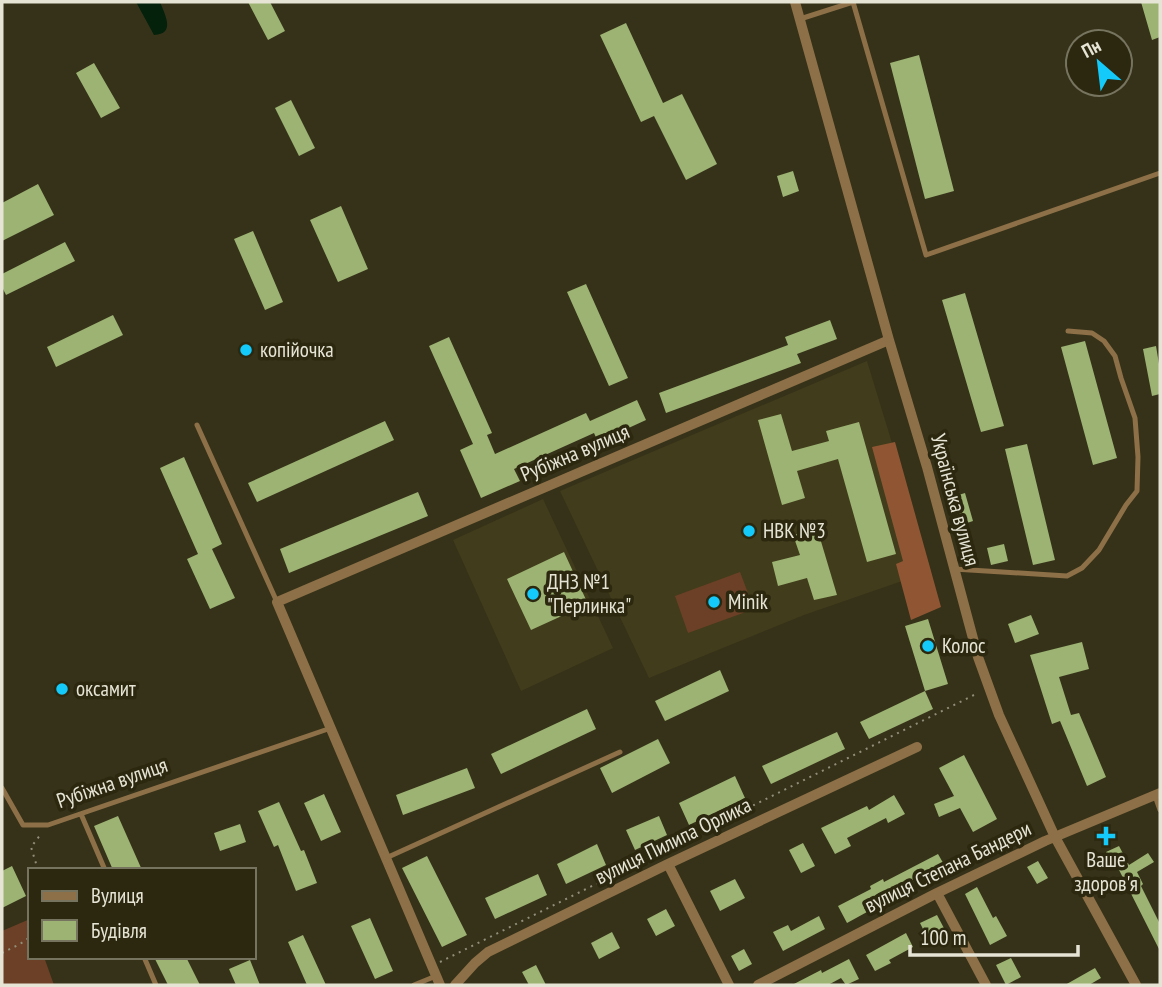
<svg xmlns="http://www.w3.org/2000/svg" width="1162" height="987" viewBox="0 0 1162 987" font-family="'PT Sans Narrow',sans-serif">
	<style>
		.built { fill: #413c1b }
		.green { fill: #6b4027 }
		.forest { fill: #905634 }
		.water { fill: #03210b }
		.building { fill: #9cb373 }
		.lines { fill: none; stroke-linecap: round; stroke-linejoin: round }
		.path { stroke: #918e7a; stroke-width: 2; stroke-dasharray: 2 5; stroke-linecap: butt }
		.lane { stroke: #8d7047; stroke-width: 5 }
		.street { stroke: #8d7047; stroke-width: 10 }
		.poi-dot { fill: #14cafb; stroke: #2c280f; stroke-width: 2.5 }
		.labels { text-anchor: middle; stroke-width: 7; stroke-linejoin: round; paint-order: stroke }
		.poi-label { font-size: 21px; fill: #e6e4d5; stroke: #2c280f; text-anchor: start }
		.street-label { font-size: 21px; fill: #e6e4d5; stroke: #2c280f }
	</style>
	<rect width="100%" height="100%" fill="#363219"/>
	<!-- built -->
	<path class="built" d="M867,361L931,571L804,615L649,678L560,491Z
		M543,499L613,648L521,691L453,540Z"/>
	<!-- green -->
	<path class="green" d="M740,572L754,609L688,633L675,596Z
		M30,919V957H44L54,985H2V931Z"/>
	<!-- forest -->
	<path class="forest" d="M895,442L941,607L911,620L896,564L903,561L872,447Z"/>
	<!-- water -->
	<path class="water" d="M136,2H160C165,15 176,34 154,35Z"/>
	<!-- building -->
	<path class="building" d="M248,2H270L285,31L268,40Z
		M1141,2H1160V37L1152,40Z
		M626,23L663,103L682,94L717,164L686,180L654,116L641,122L600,35Z
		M919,55L954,191L925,199L890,63Z
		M94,63L120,108L101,118L76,73Z
		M291,100L315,148L299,156L275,108Z
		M793,171L799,191L783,197L777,176Z
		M38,184L54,215L2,241V203Z
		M341,206L368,269L338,282L310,220Z
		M253,231L283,302L265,310L234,239Z
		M65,242L75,261L6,295L2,287V274Z
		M586,284L628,378L609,386L567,292Z
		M965,293L1004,426L981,432L942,300Z
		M113,315L123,335L56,367L47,347Z
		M830,320L837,339L797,354L801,363L666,413L659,393L788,345L785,337Z
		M449,337L492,433L487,435L495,454L586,413L590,421L637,400L646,420L598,442L594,433L514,469L520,481L481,498L460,450L473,444L429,346Z
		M1085,341L1117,458L1093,465L1061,347Z
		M1156,346L1160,370V394L1152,396L1143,349Z
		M781,414L792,451L829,441L826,431L859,422L896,554L867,562L838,459L797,471L805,498L782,505L758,420Z
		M385,421L394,440L257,502L248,483Z
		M1027,444L1055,560L1033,565L1005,449Z
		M184,457L222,544L212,549L235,598L210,609L187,559L198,554L160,468Z
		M418,492L428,516L289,573L280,549Z
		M965,493L973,521L961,525L952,497Z
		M817,528L837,595L814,600L807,578L778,586L772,562L800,555L793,535Z
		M1004,544L1008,561L991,565L987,548Z
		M564,552L588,604L531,630L507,579Z
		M1031,615L1039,634L1015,643L1008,624Z
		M928,619L948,684L925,691L905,626Z
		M1082,642L1089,669L1059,677L1071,715L1079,713L1106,777L1087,786L1060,721L1052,724L1030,655Z
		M720,670L729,691L665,721L655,701Z
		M925,691L933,709L869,739L860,722Z
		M587,709L596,729L501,774L491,754Z
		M837,732L845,749L771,784L762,766Z
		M658,739L670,763L612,793L600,768Z
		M964,755L997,819L973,832L960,808L939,817L934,804L954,796L939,768Z
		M467,768L475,788L403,815L396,795Z
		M735,776L745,798L689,825L679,803Z
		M324,794L341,832L321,841L304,803Z
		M894,795L905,814L888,823L886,818L847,838L851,846L835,854L821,828L867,806L869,810Z
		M279,802L301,851L304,850L317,883L296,891L278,845L274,847L258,811Z
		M118,816L142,870H113L94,826Z
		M659,816L667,835L635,850L626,830Z
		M240,824L246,842L220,851L214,833Z
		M803,843L815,866L801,873L789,850Z
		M597,844L606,865L566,884L557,864Z
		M1119,846L1129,865L1148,853L1154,862L1137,872L1143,884L1141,886L1160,924V951L1116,864L1113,866L1106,852Z
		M938,854L946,868L864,908L867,912L847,923L838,906L871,889L870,886L883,879L884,882Z
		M427,856L467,935L442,947L402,868Z
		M1038,861L1048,878L1037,884L1027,867Z
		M12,866L26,896L2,908V871Z
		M538,874L547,895L495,919L485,898Z
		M735,879L745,898L720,911L710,891Z
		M977,887L993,918L996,916L1007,936L990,945L965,894Z
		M666,909L675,926L656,936L647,919Z
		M937,915L946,932L929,941L920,923Z
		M819,916L825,929L783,951L773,932L788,925L791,931Z
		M370,918L393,971L375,979L351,926Z
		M612,932L620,948L599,959L591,943Z
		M906,933L913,947L889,960L891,963L875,971L866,955Z
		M303,935L326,985H307L288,942Z
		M744,949L752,964L739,971L731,956Z
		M154,957H186L200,985H168Z
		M1011,958L1021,977L1006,985L996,965Z
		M849,959L859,979L846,985L841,978L828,985H792L821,970L822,973Z
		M250,960L260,985H236L229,969Z
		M536,965L546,985H529L522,972Z
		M1095,968L1101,978L1089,985H1065Z"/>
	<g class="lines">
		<!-- path -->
		<path class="path" d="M38,870L31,847L41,834
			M2,953L20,944L30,937
			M440,962L974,695"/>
		<!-- lane -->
		<path class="lane" d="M853,2L926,255L1160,173
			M800,19L853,2
			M197,425L277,602
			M954,569L1067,576L1082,568L1099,550L1126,505L1137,491L1138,457L1135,418L1121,378L1115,356L1104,341L1092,333L1068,331
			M2,788L23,825H48L331,728
			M1155,796L1160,810
			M81,814L105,870
			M386,858L620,752
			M144,957L156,985
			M414,985L436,976"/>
		<!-- street -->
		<path class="street" d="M795,2L889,340L927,467L978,657L999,715L1055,837L1136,985
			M668,864L729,985
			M937,893L986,985
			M440,985L277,602L889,340
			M455,985L475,963L488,952L668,864L917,747
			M758,985L937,893L1045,841L1160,793"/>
	</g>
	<!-- markers -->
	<g class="poi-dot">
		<circle cx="246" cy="350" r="7"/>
		<circle cx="749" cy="531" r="7"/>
		<circle cx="533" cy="594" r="7"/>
		<circle cx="714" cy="602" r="7"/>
		<circle cx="928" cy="646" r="7"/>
		<circle cx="62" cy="689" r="7"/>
		<path d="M1102.5 825.5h7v7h7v7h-7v7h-7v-7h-7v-7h7z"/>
	</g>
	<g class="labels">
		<!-- poi labels -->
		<g class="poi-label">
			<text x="260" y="357">копійочка</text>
			<text x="763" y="538">НВК №3</text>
			<text x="547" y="589">ДНЗ №1<tspan x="547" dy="24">"Перлинка"</tspan></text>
			<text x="728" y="609">Minik</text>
			<text x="942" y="653">Колос</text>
			<text x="76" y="696">оксамит</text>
			<text x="1106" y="867" text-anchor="middle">Ваше<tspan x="1106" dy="24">здоров'я</tspan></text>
		</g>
		<!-- street labels -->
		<g class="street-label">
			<text transform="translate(575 453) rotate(-23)" y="7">Рубіжна вулиця</text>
			<text transform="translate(955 500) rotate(75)" y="7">Українська вулиця</text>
			<text transform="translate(112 783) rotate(-19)" y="7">Рубіжна вулиця</text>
			<text transform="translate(673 841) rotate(-26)" y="7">вулиця Пилипа Орлика</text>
			<text transform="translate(948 867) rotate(-26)" y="7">вулиця Степана Бандери</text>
		</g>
	</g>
	<!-- border -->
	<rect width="1162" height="987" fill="none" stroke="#e6e4d5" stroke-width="7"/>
	<!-- legend -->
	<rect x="28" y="868" width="228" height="91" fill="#2c280f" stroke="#76735e" stroke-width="2"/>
	<rect x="42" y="891" width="35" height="10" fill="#8d7047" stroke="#76735e" stroke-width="2"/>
	<text x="91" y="903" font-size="21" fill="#e6e4d5">Вулиця</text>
	<rect x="42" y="920" width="35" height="21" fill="#9cb373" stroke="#76735e" stroke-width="2"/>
	<text x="91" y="938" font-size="21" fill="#e6e4d5">Будівля</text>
	<!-- north arrow -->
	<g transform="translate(1099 63) rotate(332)"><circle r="33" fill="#2c280f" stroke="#76735e" stroke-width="2"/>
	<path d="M0-5L12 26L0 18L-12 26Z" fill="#14cafb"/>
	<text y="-10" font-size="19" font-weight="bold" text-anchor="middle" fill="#e6e4d5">Пн</text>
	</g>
	<!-- scale -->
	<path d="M910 945v10h168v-10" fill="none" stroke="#e6e4d5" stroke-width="3.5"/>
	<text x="920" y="945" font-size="21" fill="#e6e4d5" stroke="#2c280f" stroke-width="5" paint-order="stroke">100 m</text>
</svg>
